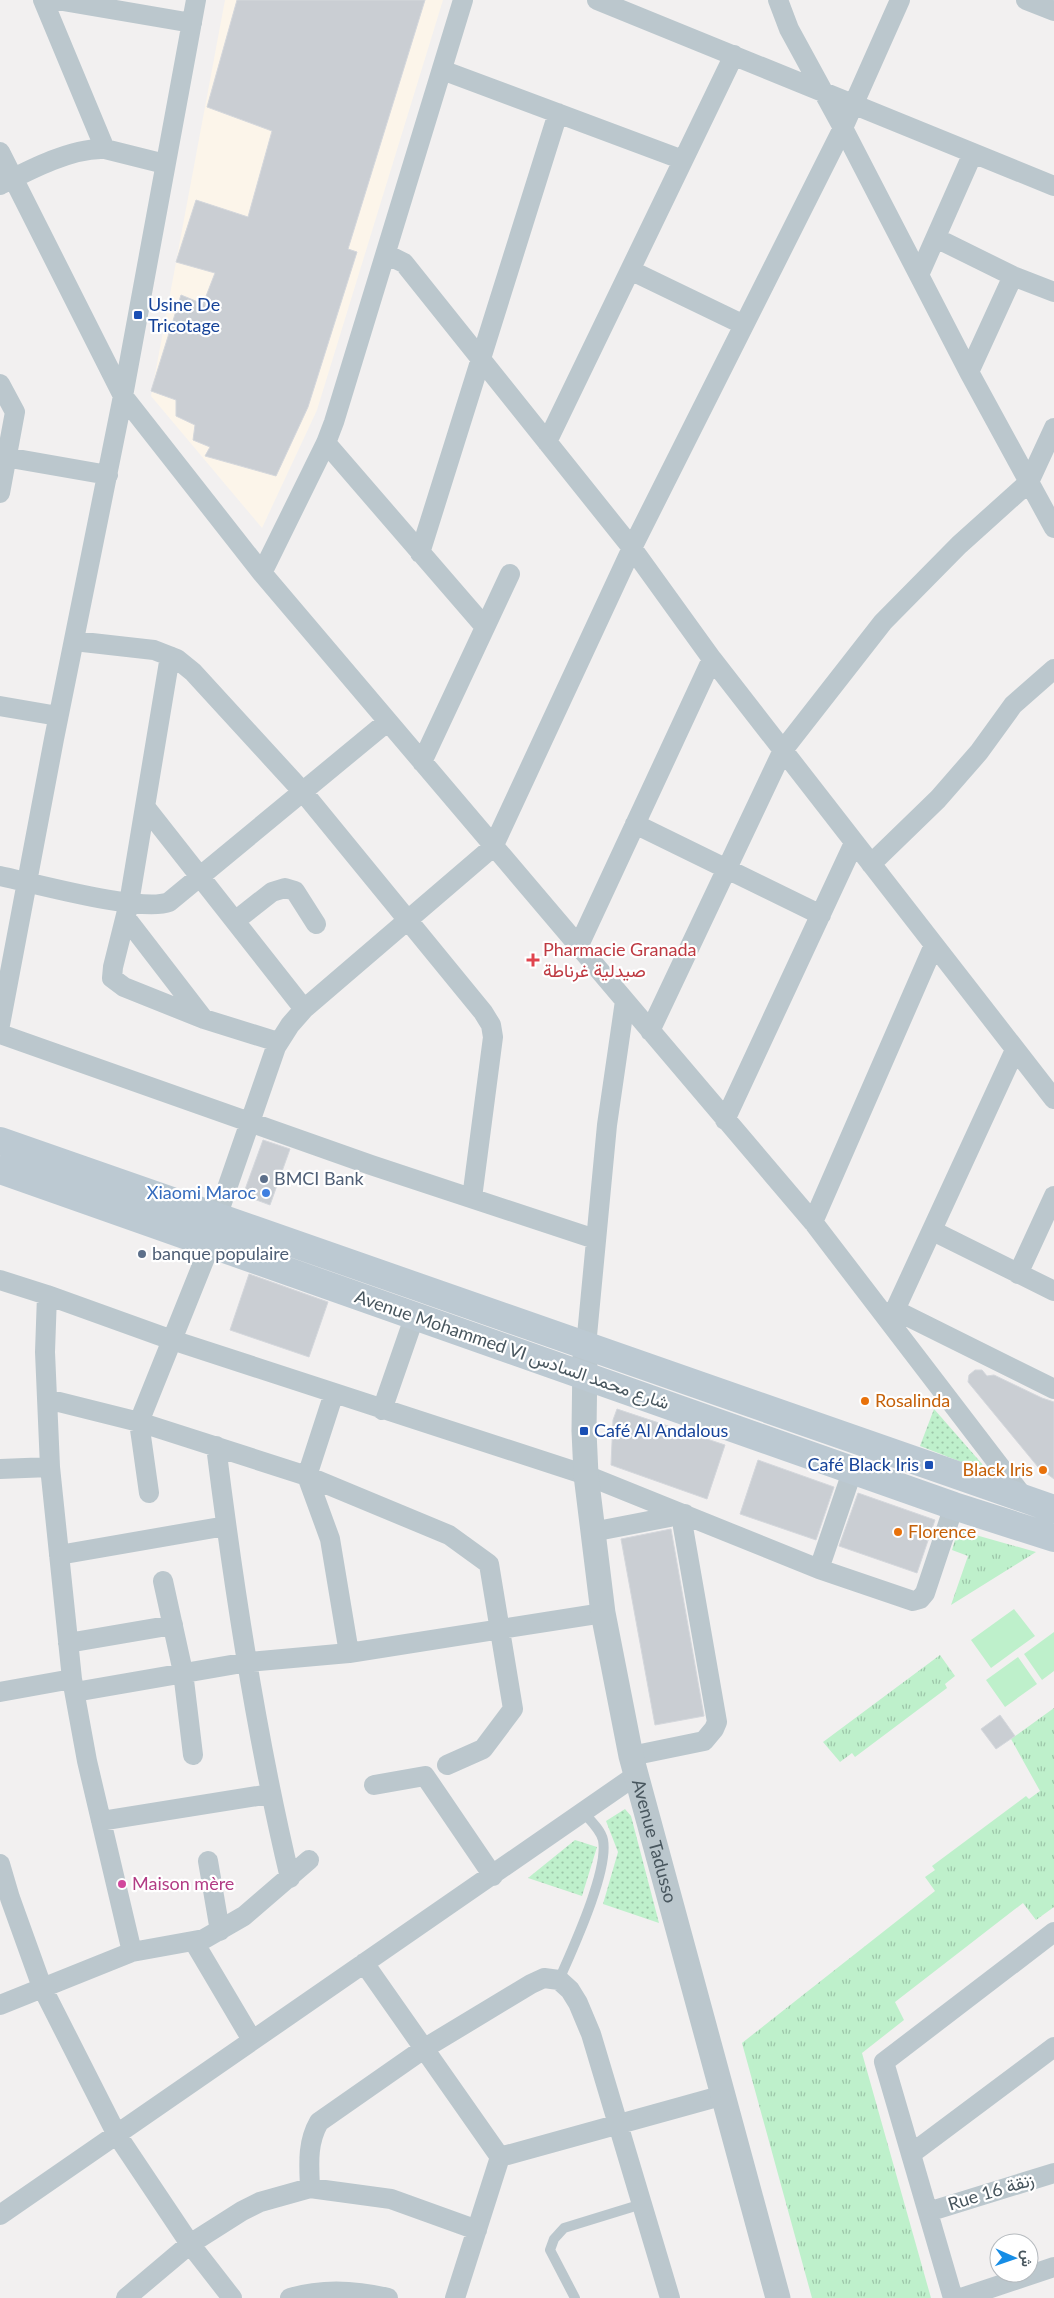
<svg xmlns="http://www.w3.org/2000/svg" width="1054" height="2298" viewBox="0 0 1054 2298" font-family="Lato,Vazirmatn,sans-serif">
	<style>
		.commercial { fill: #fcf5ea }
		.grass { fill: url(#grass-tufts) }
		.park { fill: url(#park-dots) }
		.pitch { fill: #bef0cb }
		.building { fill: #caced3; stroke: #d4d7dc }
		.lines { fill: none; stroke-linecap: round; stroke-linejoin: round }
		.service { stroke: #bbc7cd; stroke-width: 10 }
		.minor { stroke: #bbc7cd; stroke-width: 20 }
		.tertiary { stroke: #bbc7cd; stroke-width: 25 }
		.secondary { stroke: #bcc9d2; stroke-width: 28 }
		.transit-dot { fill: #1a4fb4; stroke: #fff; stroke-width: 2 }
		.health-dot { fill: #e0444e; stroke: #fff; stroke-width: 2 }
		.service-dot { fill: #5c6f8a; stroke: #fff; stroke-width: 2 }
		.shop-dot { fill: #3f7fe0; stroke: #fff; stroke-width: 2 }
		.food-dot { fill: #e8710a; stroke: #fff; stroke-width: 2 }
		.hotel-dot { fill: #d1479c; stroke: #fff; stroke-width: 2 }
		.labels { text-anchor: middle; stroke-width: 4.5; stroke-linejoin: round; paint-order: stroke }
		.transit-label { font-size: 18px; fill: #164399; stroke: #fff; text-anchor: start }
		.health-label { font-size: 18px; fill: #be3a42; stroke: #fff; text-anchor: start }
		.service-label { font-size: 18px; fill: #4e5e75; stroke: #fff; text-anchor: start }
		.shop-label { font-size: 18px; fill: #366cbe; stroke: #fff; text-anchor: end }
		.street-label { font-size: 18px; fill: #48565e; stroke: #fff }
		.food-label { font-size: 18px; fill: #c56008; stroke: #fff; text-anchor: start }
		.hotel-label { font-size: 18px; fill: #b23c85; stroke: #fff; text-anchor: start }
	</style>
	<defs>
		<pattern id="grass-tufts" width="24" height="20" patternUnits="userSpaceOnUse" patternTransform="scale(1.25)"><rect width="24" height="20" fill="#bef0cb"/><path d="M3 7l-1-3M5 7V3M7 7l1-3M15 17l-1-3M17 17v-4M19 17l1-3" fill="none" stroke="#9cc5a8"/></pattern>
		<pattern id="park-dots" width="8" height="8" patternUnits="userSpaceOnUse" patternTransform="scale(1.25)"><rect width="8" height="8" fill="#bef0cb"/><path d="M2 2h.1M6 6h.1" fill="none" stroke="#9cc5a8" stroke-width="1.8" stroke-linecap="round"/></pattern>
	</defs>
	<rect width="100%" height="100%" fill="#f2f0f0"/>
	<!-- commercial -->
	<path class="commercial" d="M225,0H443L317,410L262,528L151,396Z"/>
	<!-- grass -->
	<path class="grass" d="M958,1530L1036,1552L951,1605L968,1556L952,1550Z
		M940,1655L955,1676L945,1684L947,1688L855,1757L852,1753L840,1762L823,1742Z
		M1054,1708V1907L1036,1920L1023,1903L895,2002L904,2020L862,2053L931,2298H812L742,2043L935,1891L925,1877L935,1870L932,1866L1026,1796L1029,1799L1040,1791L1011,1739Z"/>
	<!-- park -->
	<path class="park" d="M934,1409L983,1465L982,1470L920,1446Z
		M625,1809L631,1816L659,1923L603,1904L618,1852L606,1821Z
		M575,1840L597,1847L582,1896L528,1878Z"/>
	<!-- pitch -->
	<path class="pitch" d="M1014,1609L1035,1636L991,1668L971,1640Z
		M1054,1632V1671L1042,1680L1024,1654Z
		M1018,1657L1037,1684L1005,1707L986,1680Z"/>
	<!-- building -->
	<path class="building" d="M237,0H425L348,249L357,252L308,407L276,476L205,456L210,447L193,440L195,425L176,416V400L151,391L181,295L203,304L215,273L176,262L196,200L248,217L272,131L207,107Z
		M263,1140L290,1149L270,1205L243,1195Z
		M249,1274L328,1302L309,1357L230,1330Z
		M975,1370H982L987,1376L994,1375L1042,1398L1054,1402V1479L1038,1467L968,1382L969,1375Z
		M617,1409L725,1445L707,1499L611,1465L613,1420Z
		M758,1460L834,1487L816,1540L740,1514Z
		M858,1493L935,1520L917,1573L839,1546Z
		M671,1529L704,1716L655,1725L621,1539Z
		M1000,1715L1015,1736L996,1749L981,1729Z"/>
	<g class="lines">
		<!-- service -->
		<path class="service" d="M559,1980C572,1950 609,1871 603,1840C601,1830 590,1820 583,1812
			M575,2298L550,2250L554,2239L564,2228L642,2204"/>
		<!-- minor -->
		<path class="minor" d="M43,0L105,149L165,164
			M57,0L192,23
			M597,0L1054,186
			M778,0L789,29L843,128L969,372L1054,528
			M1026,0L1054,11
			M442,70L683,160
			M0,152L123,396L262,573L813,1222L1025,1499
			M0,185C29,170 73,147 105,149
			M936,238L1013,276L1054,292
			M386,254L404,263L632,548L712,659L1054,1099
			M630,270L744,325
			M919,275L973,153
			M969,372L1013,276
			M0,384L15,412L0,493
			M547,442L734,55
			M326,443L485,627
			M0,456L108,475
			M420,553L558,113
			M262,573L326,443L334,422L463,0
			M74,641L154,650L177,659L193,672L303,792L483,1012L491,1025L493,1037L472,1198
			M170,656L129,903L113,967L112,978L124,987L204,1019L278,1042
			M0,706L58,716
			M422,762L510,574
			M146,808L304,1009
			M635,824L821,915
			M871,864L938,799L979,752L1013,705L1054,669
			M0,876C34,883 142,913 169,902L387,722
			M126,918L203,1018
			M235,921L272,892L285,888L295,891L316,924
			M579,945L712,659
			M0,1025L54,739L123,396L196,0
			M650,1031L783,750L883,622L959,545L1029,482L1054,428
			M0,1034L371,1165L595,1239
			M725,1120L854,843
			M217,1217L276,1047L290,1025L304,1009L493,847L632,548L843,128L900,0
			M813,1222L934,945
			M933,1231L1054,1291
			M1018,1274L1054,1196
			M0,1280L47,1295L172,1340L586,1475L819,1569L913,1601L920,1599L925,1593L954,1506
			M47,1295L45,1352L50,1467L72,1679L87,1761L132,1952
			M895,1310L1054,1389
			M884,1313L895,1310L1015,1050
			M586,1346L607,1125L625,1001
			M334,1393L307,1476L330,1539L349,1653
			M47,1399L139,1422L307,1476L449,1535L489,1564L513,1709L483,1749L447,1765
			M382,1410L415,1315
			M216,1446C234,1591 256,1736 290,1878
			M0,1469L50,1467
			M149,1493L139,1422L211,1243
			M592,1532L685,1514L683,1527L717,1722L714,1729L704,1741L631,1756
			M59,1555L226,1526
			M819,1569L853,1469
			M163,1581L183,1672L193,1755
			M68,1643L173,1625
			M0,1692L72,1679
			M75,1692L248,1662L349,1653L603,1613
			M374,1785L425,1776L493,1876
			M101,1821L270,1794
			M208,1861L220,1931
			M0,1864L10,1898L42,1987L117,2135L190,2244L232,2298
			M194,1942L252,2040
			M364,1963L500,2157
			M0,2005L132,1952L204,1939L244,1916L309,1860
			M911,2154L1054,2047
			M500,2157L724,2095
			M310,2188C309,2164 307,2143 319,2122L425,2048L531,1984L544,1978L559,1980L570,1990L578,2003L591,2034L670,2298
			M928,2212L1054,2173
			M0,2215L635,1776
			M126,2298L190,2244L242,2211L260,2202L310,2188L391,2199L477,2230
			M290,2298C323,2288 355,2290 388,2298
			M455,2298L500,2157
			M953,2298L884,2062L1054,1932
			M961,2298L1054,2267"/>
		<!-- tertiary -->
		<path class="tertiary" id="s1" d="M585,1357L584,1431L586,1475L603,1613L631,1756L778,2298"/>
		<!-- secondary -->
		<path class="secondary" d="M0,1141L1054,1509
			M0,1170L954,1506L1054,1538"/>
	</g>
	<!-- markers -->
	<g class="transit-dot">
		<rect x="133" y="310" width="10" height="10" rx="2.5"/>
		<rect x="579" y="1426" width="10" height="10" rx="2.5"/>
		<rect x="924" y="1460" width="10" height="10" rx="2.5"/>
	</g>
	<path class="health-dot" d="M530.5 952.5h5v5h5v5h-5v5h-5v-5h-5v-5h5z"/>
	<g class="service-dot">
		<circle cx="264" cy="1179" r="5"/>
		<circle cx="142" cy="1254" r="5"/>
	</g>
	<circle class="shop-dot" cx="266" cy="1193" r="5"/>
	<g class="food-dot">
		<circle cx="865" cy="1401" r="5"/>
		<circle cx="1043" cy="1470" r="5"/>
		<circle cx="898" cy="1532" r="5"/>
	</g>
	<circle class="hotel-dot" cx="122" cy="1884" r="5"/>
	<g class="labels">
		<!-- transit labels -->
		<g class="transit-label">
			<text x="148" y="311">Usine De<tspan x="148" dy="21">Tricotage</tspan></text>
			<text x="594" y="1437">Café Al Andalous</text>
			<text x="919" y="1471" text-anchor="end">Café Black Iris</text>
		</g>
		<!-- health labels -->
		<g class="health-label">
			<text x="543" y="956">Pharmacie Granada<tspan x="543" dy="21">صيدلية غرناطة</tspan></text>
		</g>
		<!-- service labels -->
		<g class="service-label">
			<text x="274" y="1185">BMCI Bank</text>
			<text x="152" y="1260">banque populaire</text>
		</g>
		<!-- shop labels -->
		<g class="shop-label">
			<text x="256" y="1199">Xiaomi Maroc</text>
		</g>
		<!-- street labels -->
		<g class="street-label">
			<text transform="translate(512 1350) rotate(19)" y="6">Avenue Mohammed VI شارع محمد السادس</text>
			<text dy="6" stroke="none"><textPath href="#s1" startOffset="491">Avenue Tadusso</textPath></text>
			<text transform="translate(991 2192) rotate(-17)" y="6">Rue 16 زنقة</text>
		</g>
		<!-- food labels -->
		<g class="food-label">
			<text x="875" y="1407">Rosalinda</text>
			<text x="1033" y="1476" text-anchor="end">Black Iris</text>
			<text x="908" y="1538">Florence</text>
		</g>
		<!-- hotel labels -->
		<g class="hotel-label">
			<text x="132" y="1890">Maison mère</text>
		</g>
	</g>
	<!-- north arrow -->
	<g transform="translate(1014 2258) rotate(92)"><circle r="24" fill="#ffffff" stroke="#b6bbbf"/>
	<path d="M0-4L9 19L0 12L-9 19Z" fill="#168de6"/>
	<text y="-8" font-size="14" font-weight="bold" text-anchor="middle" fill="#48565e">ش</text>
	</g>
</svg>
